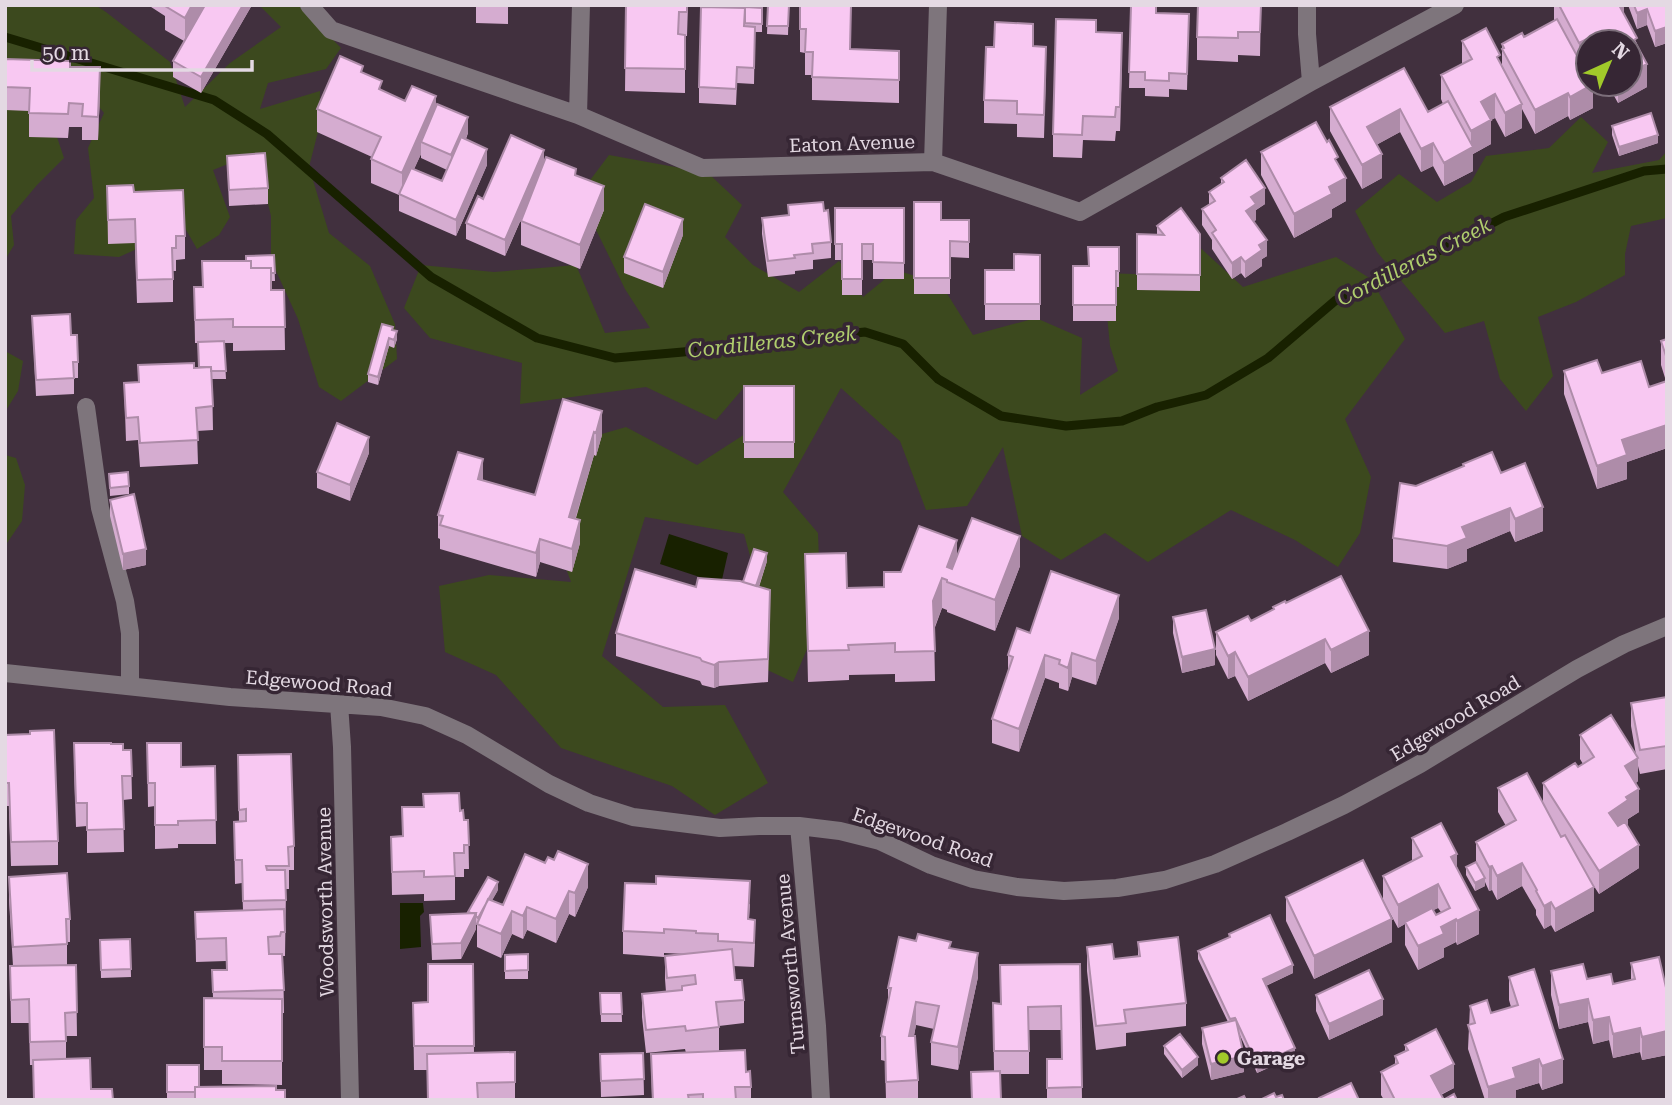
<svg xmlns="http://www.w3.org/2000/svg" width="1672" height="1105" viewBox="0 0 1672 1105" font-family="'Roboto Serif',serif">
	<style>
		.green { fill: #3c491e }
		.water { fill: #182100 }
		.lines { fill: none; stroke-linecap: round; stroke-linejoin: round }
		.stream { stroke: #182100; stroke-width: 9 }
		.minor { stroke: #7e757c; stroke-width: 18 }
		.wall { fill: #d5acd0; fill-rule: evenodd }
		.shaded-wall { fill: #ae8ca9 }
		.building { fill: #f8c8f2; stroke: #ae8ca9; stroke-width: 2 }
		.poi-dot { fill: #a1c92a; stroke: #362634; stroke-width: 2.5 }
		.labels { text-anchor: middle; stroke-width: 7; stroke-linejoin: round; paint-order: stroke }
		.street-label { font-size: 19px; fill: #e4d9e3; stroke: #362634 }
		.poi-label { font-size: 19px; font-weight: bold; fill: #e4d9e3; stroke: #362634; text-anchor: start }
		.water-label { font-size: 21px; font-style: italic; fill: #afcd6d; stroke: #362634 }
	</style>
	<rect width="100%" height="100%" fill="#41303e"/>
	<!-- green -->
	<path class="green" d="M5,5H95L106,12L170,62L185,107L230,63L281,27L259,5H299L341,48L326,69L268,83L260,109L320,91L319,128L309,167L329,233L370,266L395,324L397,359L341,401L319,387L298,319L271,260V216L260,171L243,158L213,170L230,217L219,235L197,249L177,214L159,239L119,257L74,254L76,220L94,198L88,148L104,113L83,87L51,119L64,158L37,185L11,216L14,245L5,260Z
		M1581,117L1608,142L1592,173L1659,160L1667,151V218L1631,226L1625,254V275L1576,302L1538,317L1553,376L1526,411L1500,379L1484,321L1445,333L1377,252L1355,211L1399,174L1437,202L1471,182L1486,156L1549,148Z
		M609,155L708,173L742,205L725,237L753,265L799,292L839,261L863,297L896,270L941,284L973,335L1036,318L1082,338L1080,395L1118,371L1110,346L1103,273L1165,275L1194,242L1243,287L1336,257L1371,279L1405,339L1345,419L1371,477L1360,533L1338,567L1295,540L1231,510L1148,562L1105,533L1061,560L1022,536L1003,447L967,506L926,510L900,441L841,388L783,492L818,533L821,616L793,682L759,666L765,610L744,534L645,517L602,656L663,707L725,705L768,783L715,815L672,786L561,748L496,675L445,652L439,586L489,575L571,582L543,505L564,445L626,427L697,465L779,412L746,385L716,420L646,387L520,404L522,363L430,338L404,308L421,265L494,272L576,265L605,333L650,328L625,289L579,195Z
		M5,351L23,361L18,391L5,412Z
		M5,455L16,458L25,485L22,521L5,546Z"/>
	<!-- water -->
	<path class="water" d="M669,534L728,553L721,584L660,564Z
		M400,903H423L424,912L420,916L421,947L400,949Z"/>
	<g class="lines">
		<!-- stream -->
		<path class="stream" d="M5,37L214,100L267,134L431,277L537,338L615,358L683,352L865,332L903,344L938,379L1001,416L1066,426L1122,421L1157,407L1206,395L1268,358L1336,300L1390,276L1504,217L1644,171L1667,169"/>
		<!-- minor -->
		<path class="minor" d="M309,5L331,30L578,115L702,168L933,162L1080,212L1311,82L1455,5
			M1307,5V34L1311,82
			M578,115L581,5
			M933,162L938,5
			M86,407L100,508L125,601L130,633V686
			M5,673L230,697L381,707L425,716L467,735L549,784L589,803L633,817L720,828L759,826H799L840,831L880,841L931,865L973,879L1017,887L1064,891L1117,888L1165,880L1215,864L1287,832L1344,805L1420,764L1577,669L1624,644L1667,626
			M339,704L342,747L350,1100
			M799,826L817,1026L821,1100"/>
	</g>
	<!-- wall -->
	<path class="wall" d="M148,5H252L201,93L173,77V61L184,41L165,30V16Z
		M441,5H472V7L441,6Z
		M476,5H553V7L508,6V24L476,23Z
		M626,5H688L687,36H685V93L625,91Z
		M768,5H789L788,35L767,34Z
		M800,5L851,49L899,51V103L812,100V75H805V53L800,52Z
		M1130,5H1157V12L1156,13L1189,14L1187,90L1169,89V97L1145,96V88H1129L1131,11H1130Z
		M1261,5L1260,56L1238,55V62L1197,60V37Z
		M1554,5H1624V16L1637,44L1647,87L1618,103L1608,85L1604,86L1603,84H1630V42H1588V62L1582,65L1593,108L1570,120L1568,116L1535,134L1522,109V128L1505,137L1495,118L1491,120V144L1473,154V171L1444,186L1433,166L1421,172L1400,132L1376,145L1382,178L1362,189L1330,131V107L1404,68L1428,112L1443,104L1441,99V75L1462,64V41L1500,64L1502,67V44L1524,37L1554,21Z
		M1628,5H1667V43L1655,47L1647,25L1637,29Z
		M727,7L762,8V32H755L754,84L737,83L736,105L699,103V87Z
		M1096,32L1122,56L1120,131H1116L1115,141L1083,140L1082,158L1053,157V134Z
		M1033,46L1046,70L1044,138L1017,137V124L984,123V100Z
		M5,59L70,67L100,91L98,140H82V127H69L68,138L29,137V111L5,110Z
		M363,73L382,90L405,101L436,107L468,133L466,139L487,165L456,236L399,211V195L371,183V159L372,157L317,132V109ZM421,154V158L447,170L442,181L414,169Z
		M1612,126L1658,143L1619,156L1612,135Z
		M1261,152L1338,164L1346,201L1332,209V217L1294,238L1261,175Z
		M227,156L268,188V204L229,206Z
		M544,162L576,175L604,210L580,269L521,245V221L530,199L505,256L466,239V223L483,199Z
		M1221,178L1265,204L1256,210V220L1254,221L1267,256L1262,259V266L1245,278L1241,273L1232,279L1212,249V240L1202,225V209L1209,205V192L1221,184Z
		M107,186L134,192L185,236V259L176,260V271H173V302L137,303L135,243L108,244Z
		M914,202L941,220H969V258L950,257V294H914Z
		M788,205L824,211L831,242V258L813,260V269L795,271V274L768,277L762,234V218L788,215Z
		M835,208H904V279H873V260H862V295H842V260H835Z
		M1157,226L1200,234V291L1137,290V234L1157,235Z
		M683,235L663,288L624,273V257Z
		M1119,247V287H1116V321H1073V266H1088Z
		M274,255L275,281H271V290H284L285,350L233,351V343H224L226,379H212L213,430L197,431L198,464L140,467L138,440L126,441L124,383L138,382V365L198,368V343H195L194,287H202L246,261Z
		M1040,255V320H985V270H1014Z
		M32,316L71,335L78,362V378H74V394L36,396Z
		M393,330L397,339L394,348L389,346L378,385L368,382V374Z
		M1667,339V448L1627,462V479L1597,489L1564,394V371L1602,373L1649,387L1666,381L1661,365V341Z
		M744,386H794V458H744Z
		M563,399L602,435L596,456L594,455L576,518L580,543L572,572L540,562L536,577L440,549V539L438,538V515L483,480L535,495Z
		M369,453L350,501L317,488V472Z
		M1463,464L1501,473L1543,531L1515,542L1510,531L1467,549V561L1447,569L1393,562V538L1416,486L1463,466Z
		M109,474L129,486V494L110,496Z
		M110,500L146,565L123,570L110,516Z
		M805,554L847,588L884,587L901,572L957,557L1020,566L995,631L947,612V610L942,608L934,630L935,681L895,682V674L849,675V680L808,682Z
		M767,561L759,587L770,614L768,682L719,686L714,688L702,685L700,681L616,656V633L696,587L743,582Z
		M1286,603L1369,655L1331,673L1325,663L1248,701L1235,676L1228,679L1216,655V632L1251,621L1273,610V607Z
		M1173,617L1215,665L1182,673L1173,633Z
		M1119,618L1096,685L1072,677L1068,691L1059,688V683L1045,678L1019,752L992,743V719L1008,672V655L1030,633Z
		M1667,697V769L1640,774L1638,766V781L1636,783L1639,812L1628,819V824L1627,825L1639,868L1599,894L1588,877L1594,911L1555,932L1551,925L1544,929L1536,915V910L1522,886L1497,900L1492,890L1489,891L1485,882V886L1475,891L1466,875V867L1476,862V842L1506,826L1498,812V788L1543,803V783L1583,764L1580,759V735L1636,755L1631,726V703Z
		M30,734L58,841V865L11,866L9,806H5V735Z
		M147,743L181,767L215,766L216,844H178V848L155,849V806L148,807Z
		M123,750H131L132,799L123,800L124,852L87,853V826L76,827L74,767Z
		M238,755L294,846V870H289V889H286L285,956H283L284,1013H282V1085L222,1084V1070H204V998H213L212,970H226V961L196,962L195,912L243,910L242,883L235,884L234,822H239Z
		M423,794L460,811L464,820H468L469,869H464V877H455V900L424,901V894L392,895L391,837L402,836V807H423Z
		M1412,838L1457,867L1479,934L1457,945L1456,942L1444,948V957L1418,970L1405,945V924L1398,928L1383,900V876L1412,861ZM1438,908L1441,912L1436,915L1433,910Z
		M9,877L70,919V942H67V965H76L77,1036H66V1059L91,1089L113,1100H33V1065H30L29,1023H11L10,966H13L9,900Z
		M588,887L575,917L569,914L556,943L527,930L523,939L512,934L501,958L477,947V925L476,924V929L461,959L432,960L430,915L468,913V912L498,890L492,900L503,905Z
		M1286,897L1392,942L1314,979L1286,921Z
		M750,904L749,919L755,943L754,967L733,966L735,980L744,1000V1023L719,1026V1051L746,1072L751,1087V1100H652L651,1054L686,1053L685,1049L646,1053L642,1017V994L666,992L665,979V956L686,954L664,953V957L623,954V931Z
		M1229,934L1293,973L1266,986L1295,1056L1257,1073L1239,1033L1244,1072L1211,1080L1202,1044V1028L1228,1022L1198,959V951L1229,937Z
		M130,939L131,977L101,978L100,940Z
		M1138,942L1186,1003V1026L1126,1033V1046L1096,1050L1087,971V947L1114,959L1138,956Z
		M951,948L978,977L958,1070L931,1065V1042L934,1029L916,1025L914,1036L918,1080V1100H886L885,1061L881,1060V1036L888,1004V988Z
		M528,954V979H505V955Z
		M1631,963L1667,992V1055L1642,1060L1640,1052L1613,1058L1609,1040L1593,1044L1588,1022L1559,1029L1551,995V971L1613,984L1631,980Z
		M473,964L474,1053L515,1052V1100H427V1070H414L413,1003L428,1002Z
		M1080,964L1082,1100H1047V1059H1062L1061,1030H1029V1074H1000L994,1071L993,1003H1000V965Z
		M1509,977L1563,1083L1542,1090L1539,1083L1516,1090V1100H1485L1468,1049L1470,1006L1491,1013L1511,1007L1509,1000Z
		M600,993H621L622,1022H601Z
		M1316,995L1383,1015L1329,1040L1316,1011Z
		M1405,1045L1454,1088L1441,1095L1444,1100H1384L1381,1095V1072L1395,1064V1056L1405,1051Z
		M1164,1046L1198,1065L1182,1078L1164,1054Z
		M643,1053L644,1095L601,1097L600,1054Z
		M167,1065L199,1087L276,1090L285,1100H167Z"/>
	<!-- shaded-wall -->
	<path class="shaded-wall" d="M192,5H206L185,41V18Z
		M243,5H252L201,93V77Z
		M1618,5H1624V23Z
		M1647,9V25L1637,29V13Z
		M1667,27V43L1655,47V31Z
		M1122,33V56L1120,131V107Z
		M1591,37V42H1588V62L1579,67V43Z
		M1647,64V87L1618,103V84H1630V73Z
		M100,67V91L98,140V117Z
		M1593,84V108L1570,120V97Z
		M1568,93V116L1535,134V110Z
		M1495,94V118L1481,125V102Z
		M436,96V120L421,142V154L402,196V173Z
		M1522,104V128L1505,137V113Z
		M1400,109V132L1367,150V127Z
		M468,117V133L451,171V155Z
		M1491,120V144L1473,154V171L1444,186V163L1471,148V131Z
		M1658,135V143L1619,156V147Z
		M1433,143V166L1421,172V149Z
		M487,149V165L456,236V220Z
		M544,150V166L505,256V240Z
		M1382,154V178L1362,189V165Z
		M1346,178V201L1332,209V217L1294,238V214L1329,187Z
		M604,186V210L580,269V245Z
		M1265,188V204L1256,210V220L1246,227V211L1251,197Z
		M683,219V235L663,288V272Z
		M1267,240V256L1262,259V266L1245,278V262L1259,245Z
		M1241,257V273L1232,279V263Z
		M397,331V339L394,348V340Z
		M389,338V346L378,385V377Z
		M602,411V435L596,456V433Z
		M1667,425V448L1627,462V479L1597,489V466L1622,440Z
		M594,432V455L569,540V517Z
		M369,437V453L350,501V485Z
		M483,459V483L478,479Z
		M1543,507V531L1515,542V519Z
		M1510,508V531L1467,549V561L1447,569V546L1462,527Z
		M580,520V543L572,572V549Z
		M1020,536V566L995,631V600Z
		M540,539V562L536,577V553Z
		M957,540V570L947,567Z
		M146,549V565L123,570V554Z
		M767,553V561L756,595V587Z
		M942,578V608L933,631V601Z
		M1119,595V618L1096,685V661Z
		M1369,631V655L1331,673V650Z
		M1325,639V663L1248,701V677Z
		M1215,649V665L1182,673V657Z
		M1235,652V676L1228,679V656Z
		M1072,653V677L1068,691V668Z
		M1045,655V678L1019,752V729Z
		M719,662V686L714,688V665Z
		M1638,758V781L1625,790V766Z
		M1639,789V812L1628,819V824L1609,836V813L1626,797Z
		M1639,845V868L1599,894V871Z
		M1457,854V877L1451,857Z
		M1522,863V886L1497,900V876Z
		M588,864V887L575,917V893Z
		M1492,866V890L1489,891V867Z
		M1485,878V886L1475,891V883Z
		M498,882V890L478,926V918Z
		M1438,884V908L1407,924L1405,922V924L1398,928V905Z
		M1594,887V911L1555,932V909Z
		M569,891V914L556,943V919Z
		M1551,902V925L1544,929V906Z
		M527,907V930L523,939V916Z
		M1479,910V934L1457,945V921Z
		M512,911V934L501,958V934Z
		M476,913V929L461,959V943Z
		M1392,919V942L1314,979V956Z
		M1456,919V942L1444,948V957L1418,970V946L1441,927Z
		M978,953V977L958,1070V1047Z
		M1293,965V973L1263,987V979Z
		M1383,999V1015L1329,1040V1024Z
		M1588,999V1022L1559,1029V1005Z
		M916,1002V1025L909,1059V1036Z
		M1609,1017V1040L1593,1044V1020Z
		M1640,1028V1052L1613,1058V1034Z
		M1667,1031V1055L1642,1060V1037Z
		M1295,1048V1056L1257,1073V1065Z
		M1244,1056V1072L1211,1080V1064Z
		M1198,1057V1065L1182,1078V1070Z
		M1539,1059V1083L1516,1090V1100H1488V1087L1513,1068Z
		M1563,1059V1083L1542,1090V1066Z
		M1454,1064V1088L1431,1099V1076Z"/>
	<!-- building -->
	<path class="building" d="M165,5H192L185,18L165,6Z
		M205,5H243L201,77L173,61Z
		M626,5H687V12H679L678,34L685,35V69L625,68Z
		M701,5H727L726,7H701Z
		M768,5H789L788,26H767Z
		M800,5H851L850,49L899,51V80L812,77L813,52H805L806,29H800Z
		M1151,5V6H1156V13L1189,14L1187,74L1169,73V81L1145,80V72H1129L1131,6Z
		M1198,5H1261L1260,32H1238V38L1197,37Z
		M1559,5H1619L1637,38L1634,40L1647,64L1630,73V42H1593L1591,37L1579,43Z
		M1634,5H1667V27L1655,31L1647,9L1637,13Z
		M701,7L745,8L744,26L755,27L754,68L737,67L736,89L699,87Z
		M745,7L762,8V24L745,23Z
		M1056,19L1096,20V32L1122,33L1120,107H1116L1115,117L1083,116L1082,135L1053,134Z
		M1557,19L1588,76V84H1593L1570,97L1568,93L1535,110L1502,49L1504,48L1502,44L1522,33L1524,37Z
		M995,22L1033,24V46L1046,47L1044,115L1017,114V101L984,100L986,47H994Z
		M1486,28L1500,55L1497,57L1522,104L1505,113L1495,94L1481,102L1491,120L1471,131L1441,75L1472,59L1462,41Z
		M340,56L363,66L361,72L382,81L379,89L405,101L412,86L436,96L402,173L371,159L381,137L317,109Z
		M5,59L70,61V67H100L98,117L82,116L83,104L69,103L68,114L29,113L30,88L5,87Z
		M1404,68L1428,112L1448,101L1473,147L1444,163L1433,143L1421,149L1400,109L1367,127L1382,154L1362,165L1330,107Z
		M437,104L468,117L451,155L421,142Z
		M1651,113L1658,135L1619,147L1612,126Z
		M1316,122L1327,142L1329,140L1338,157L1335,159L1346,178L1329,187L1332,194L1294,214L1261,152Z
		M511,135L544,150L505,240L466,223L478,196L483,199Z
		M461,137L487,149L456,220L399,194L411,168L442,181Z
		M265,153L268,188L229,190L227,156Z
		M546,157L576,169L575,175L604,186L580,245L521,221Z
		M1246,160L1265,188L1251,197L1256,204L1246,211L1267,240L1259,245L1262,250L1245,262L1241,257L1232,263L1212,233L1216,230L1202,209L1215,201L1209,192L1224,182L1221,178Z
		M133,185L134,192L183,190L185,236H176V248H172L173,279L137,280L135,219L108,220L107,186Z
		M823,202L824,211L828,210L831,242L812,244L813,253L794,255L795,258L768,261L762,218L789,215L788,205Z
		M914,202H941V220H969V242L950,241V278H914Z
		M645,204L683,219L663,272L624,257Z
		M835,208H904V263L873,262V244H862V279H842V244H835Z
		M1181,208L1200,234V275L1137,274V234L1164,235L1157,226Z
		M1088,247H1119V271H1116V305H1073V266H1089Z
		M1014,254L1040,255V304H985V270H1014Z
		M274,255L275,273H271V268H251V261H246V256Z
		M202,261H251V268H271V290H284L285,327H233V319L195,320L194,287H203Z
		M70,314L71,335H77L78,362H73L74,378L36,380L32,316Z
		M382,324L393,327L392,330L397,331L394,340L389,338L378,377L368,374Z
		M1667,339V359L1661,341Z
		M224,341L226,371H211V367H199L198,342Z
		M1597,360L1602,373L1641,361L1649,387L1667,381V425L1622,440L1627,455L1597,466L1564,371Z
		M194,363V368L211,367L213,406L196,408L198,440L140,443L138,417L126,418L124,383L139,382L138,365Z
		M744,386H794V442H744Z
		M563,399L602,411L596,433L594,432L569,517L580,520L572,549L540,539L536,553L440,525L443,516L438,515L458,452L483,459L478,479L535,495Z
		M337,423L369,437L350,485L317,472Z
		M1492,452L1501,473L1525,463L1543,507L1515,519L1510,508L1462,527L1467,538L1447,546L1393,538L1400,483L1416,486L1464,466L1463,464Z
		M128,472L129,486L110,488L109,474Z
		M134,494L146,549L123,554L110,500Z
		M972,518L1020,536L995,600L947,582V580L942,578L933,601L935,651L895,652V643L848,645L849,650L808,651L805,554L846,553L847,588L884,587V572H901L919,526L957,540L947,567L952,569Z
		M754,549L767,553L756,586L743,582Z
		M635,569L696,587L698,578L740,581L770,590L768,659L719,662L714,665L702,661L700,658L616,633Z
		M1051,571L1119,595L1096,661L1072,653L1068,668L1059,664L1060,660L1045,655L1019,729L992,719L1013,657L1008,655L1017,628L1030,633Z
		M1341,576L1369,631L1331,650L1325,639L1248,677L1235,652L1228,656L1216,632L1248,616L1251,621L1274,609L1273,607L1285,601L1286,603Z
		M1206,610L1215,649L1182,657L1173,617Z
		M1667,697V746L1640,750L1631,703Z
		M1611,715L1638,758L1625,766L1639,789L1626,797L1628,800L1609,813L1618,826L1625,822L1639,845L1599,871L1543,783L1575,763L1578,767L1594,757L1580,735Z
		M54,730L58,841L11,842L9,783H5V735L30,734V731Z
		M74,743H111V744H123V750H131L132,776H122L124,829L87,830V803H76Z
		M147,743H181V767L215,766L216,820L178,821V825H155V783H148Z
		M291,754L294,846L288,847L289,866H266L267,870H285L286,900L243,901L242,860H235L234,822L246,821V809L239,810L238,755Z
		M1527,773L1561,837L1565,835L1594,887L1555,909L1551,902L1544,906L1536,891L1537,890L1522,863L1497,876L1492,866L1489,867L1476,842L1516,820L1498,788Z
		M459,793L460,811L463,810L464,820H468L469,845H464V853H454L455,876L424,877V871L392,872L391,837L403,836L402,807H424L423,794Z
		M1441,823L1457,854L1451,857L1479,910L1457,921L1456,919L1441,927L1444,934L1418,946L1405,922L1432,908L1436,915L1450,908L1438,884L1398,905L1383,876L1422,856L1412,838Z
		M558,851L588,864L575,893L569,891L556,919L527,907L523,916L512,911L501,934L477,924L488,899L503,905L525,854L545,863L548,857L554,860Z
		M1363,860L1392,919L1314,956L1286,897Z
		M1476,862L1485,878L1475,883L1466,867Z
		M67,873L70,919H66L67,944L13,947L9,877Z
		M656,876L750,881L748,919L755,920L754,943L718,941V934L696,933V931L664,929V933L623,931L625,883L656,884Z
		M488,877L498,882L478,918L476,916V913H471L468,912Z
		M284,909L285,932H281L280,936L268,937L269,954H282L284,990L213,992L212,970H227L226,938L196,939L195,912Z
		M476,913L461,943L432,944L430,915Z
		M1270,915L1293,965L1263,979L1295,1048L1257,1065L1236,1020L1235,1018L1230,1019L1198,951L1230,937L1229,934Z
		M918,934L951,942L949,948L978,953L958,1047L931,1042L939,1006L916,1002L909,1036H915L918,1080L886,1082L885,1037L881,1036L891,988H888L899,937L916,941Z
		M1178,937L1186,1003L1124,1010L1126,1023L1096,1026L1087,947L1112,944L1114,959L1140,956L1138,942Z
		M130,939L131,969L101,970L100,940Z
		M732,949L735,980H742L744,1000L716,1002L719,1027L686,1031L685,1026L646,1030L642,994L682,990V986L696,984L695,975L667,978L665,956Z
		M528,954V970L505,971V955Z
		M1659,957L1667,992V1031L1642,1037L1640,1028L1613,1034L1609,1017L1593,1020L1588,999L1559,1005L1551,971L1583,964L1587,979L1611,974L1613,984L1635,979L1631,963Z
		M428,964H473L474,1046H414L413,1003L428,1002Z
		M1080,964L1082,1087L1047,1088V1059H1062L1061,1006L1028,1007L1029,1051H994L993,1003L1001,1004L1000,965Z
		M76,965L77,1012L65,1013L66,1041L30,1042L29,999L11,1000L10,966Z
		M1534,969L1563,1059L1542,1066L1539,1059L1513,1068L1516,1078L1488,1087L1468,1025L1475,1023L1470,1006L1487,1000L1491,1013L1518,1005L1509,977Z
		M1369,970L1383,999L1329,1024L1316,995Z
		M600,993H621L622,1014H601Z
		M204,998L282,999V1061H222V1047H204Z
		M1236,1020L1244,1056L1211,1064L1202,1028Z
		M1436,1029L1454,1064L1431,1076L1444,1100H1395L1381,1072L1398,1063L1395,1056L1408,1050L1405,1045Z
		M1180,1034L1198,1057L1182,1070L1164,1046Z
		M745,1050L746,1072L750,1071L751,1087H735L736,1100H703V1094L688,1095L689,1100H653L651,1054Z
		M515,1052V1082L477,1083L478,1100H428L427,1054Z
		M643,1053L644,1079L601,1081L600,1054Z
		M90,1058L91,1089H112L113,1100L34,1099L33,1060Z
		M167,1065H199V1087H195V1092H167Z
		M1000,1071L1001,1100H972L971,1072Z
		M1351,1083L1359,1100H1320L1319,1098Z
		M276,1086V1090H285V1100H195V1087Z
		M1274,1093L1276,1097L1282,1095L1284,1100H1260Z
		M1454,1094L1457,1100H1446L1445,1099Z
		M1244,1096L1246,1100H1235Z"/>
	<!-- markers -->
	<circle class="poi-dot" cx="1223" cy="1058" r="7"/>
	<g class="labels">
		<!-- street labels -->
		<g class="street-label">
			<text transform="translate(852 143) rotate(-2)" y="7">Eaton Avenue</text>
			<text transform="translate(319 683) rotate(5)" y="7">Edgewood Road</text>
			<text transform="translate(1455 718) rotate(-31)" y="7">Edgewood Road</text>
			<text transform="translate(923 837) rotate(19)" y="7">Edgewood Road</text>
			<text transform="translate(325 902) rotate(-91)" y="7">Woodsworth Avenue</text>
			<text transform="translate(790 964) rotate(-95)" y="7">Turnsworth Avenue</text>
		</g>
		<!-- poi labels -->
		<g class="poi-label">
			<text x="1237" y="1065">Garage</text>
		</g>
		<!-- water labels -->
		<g class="water-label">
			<text transform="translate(1414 262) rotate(-27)" y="7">Cordilleras Creek</text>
			<text transform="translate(772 342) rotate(-6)" y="7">Cordilleras Creek</text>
		</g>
	</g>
	<!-- border -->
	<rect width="1672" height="1105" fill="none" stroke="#e4d9e3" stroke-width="14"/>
	<!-- north arrow -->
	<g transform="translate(1609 63) rotate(44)"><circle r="33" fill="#362634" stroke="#7c6e7a" stroke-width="2"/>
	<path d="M0-5L12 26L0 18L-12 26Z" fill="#a1c92a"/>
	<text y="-10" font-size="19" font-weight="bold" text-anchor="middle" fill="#e4d9e3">N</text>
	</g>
	<!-- scale -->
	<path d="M32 60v10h220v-10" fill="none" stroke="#e4d9e3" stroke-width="3.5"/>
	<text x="42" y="60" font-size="21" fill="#e4d9e3" stroke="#362634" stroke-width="5" paint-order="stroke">50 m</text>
</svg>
